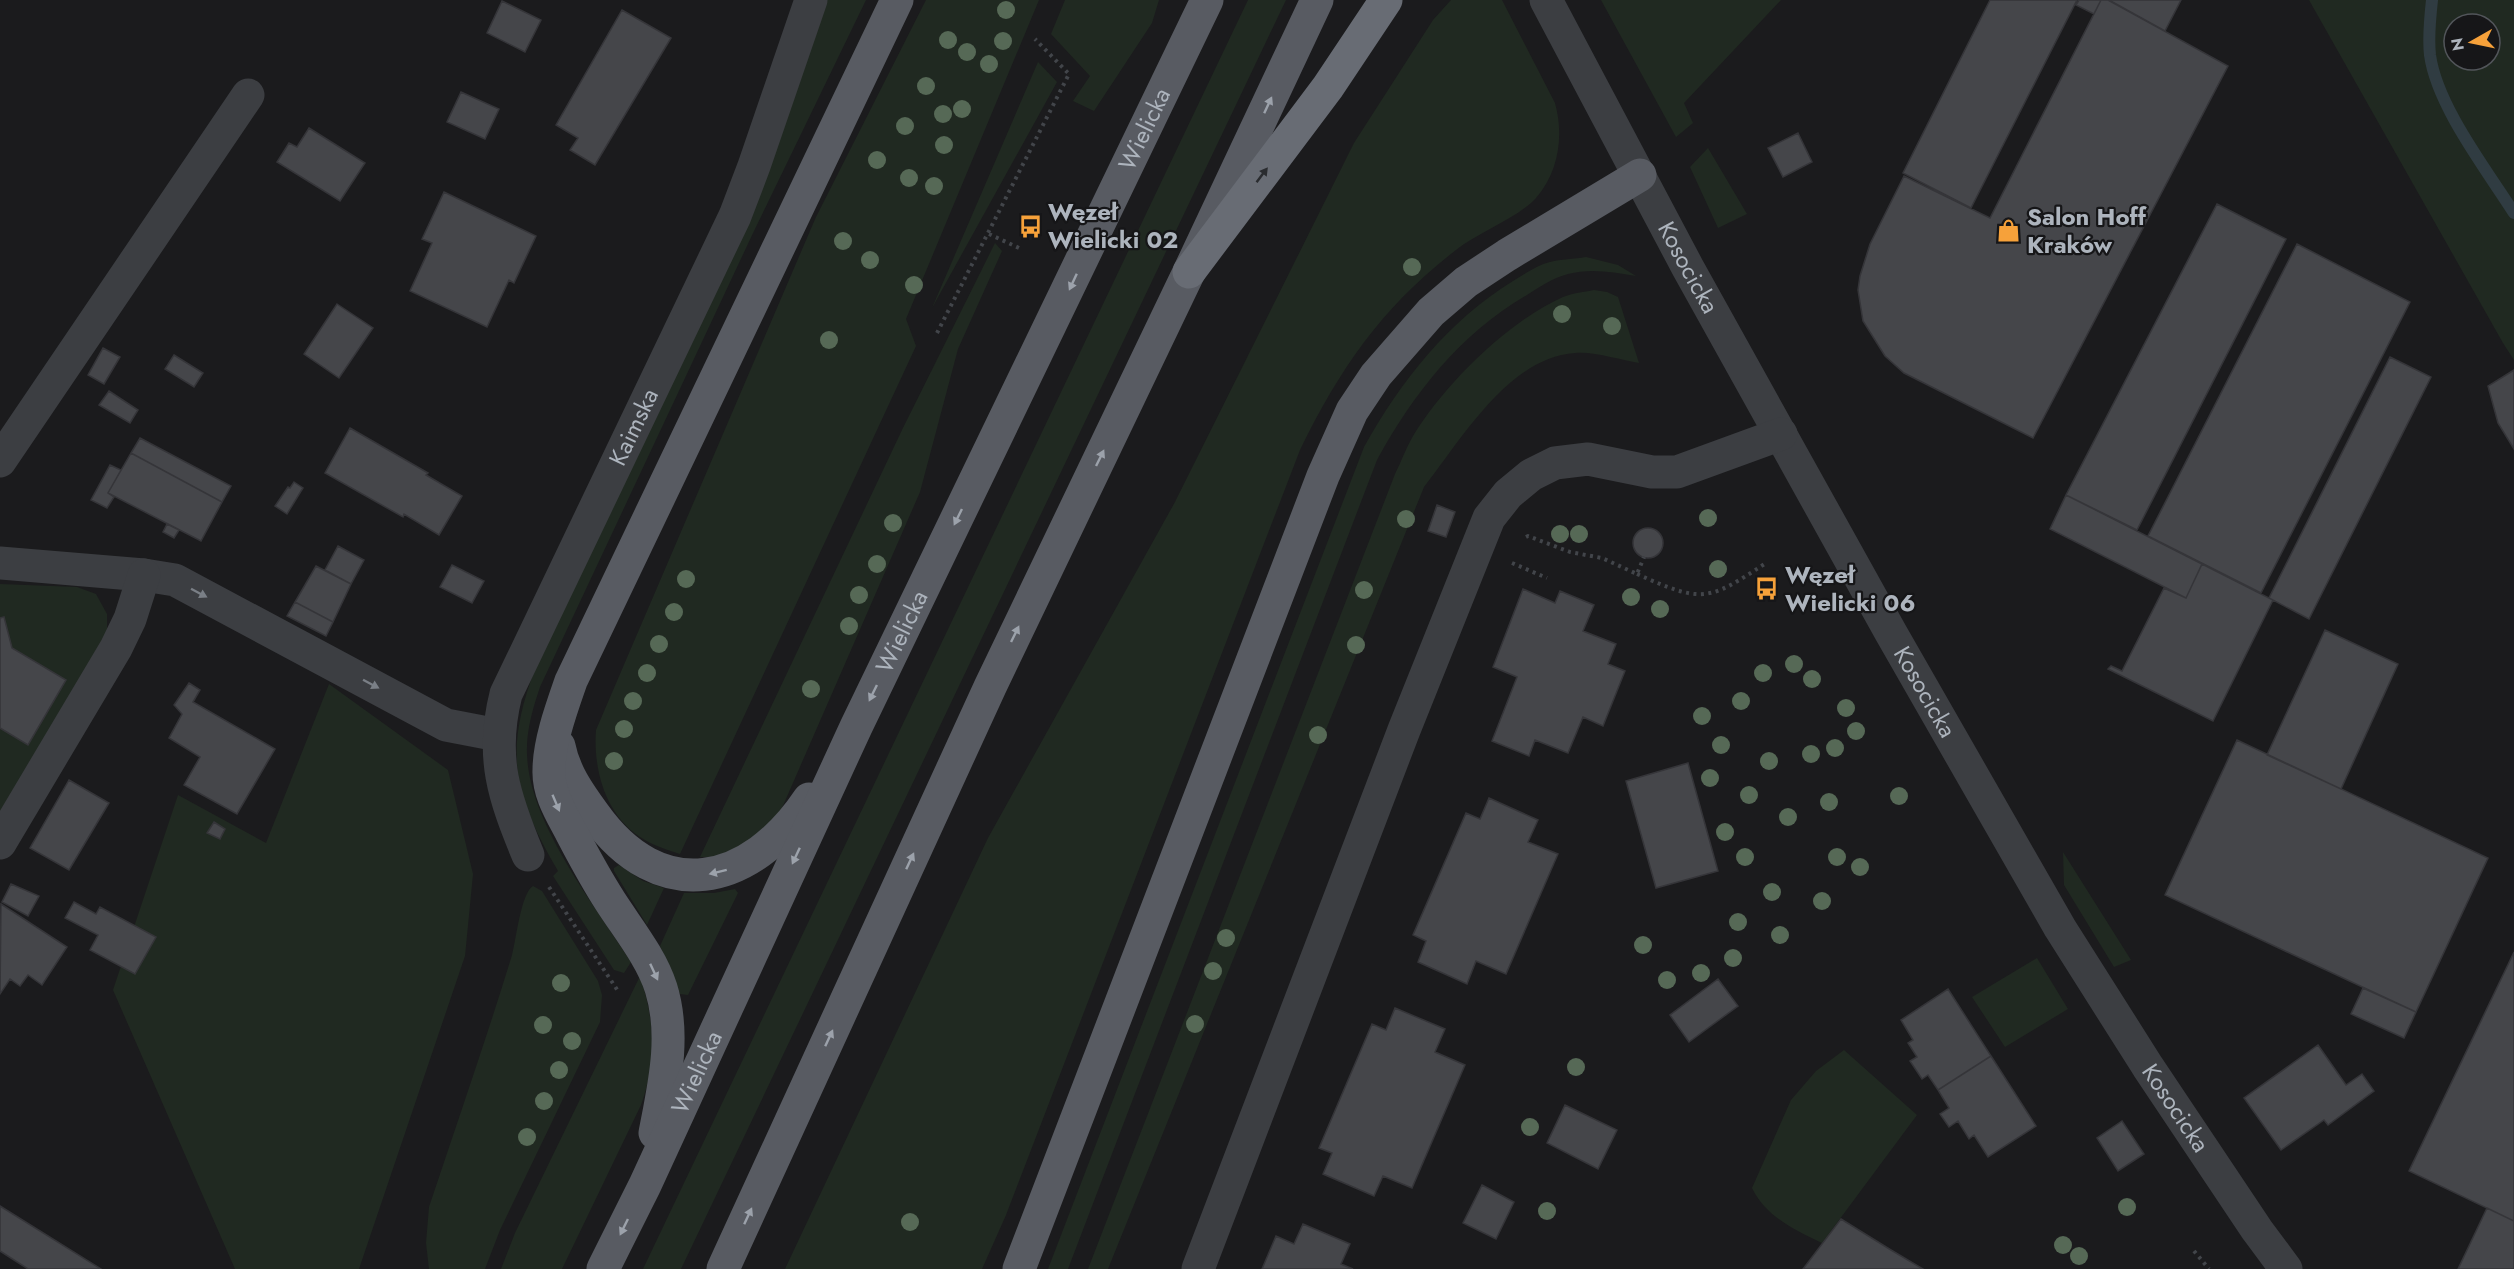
<svg xmlns="http://www.w3.org/2000/svg" width="2514" height="1269" viewBox="0 0 2514 1269" font-family="Jost,sans-serif">
	<style>
		.green { fill: #202921; fill-rule: evenodd }
		.lines { fill: none; stroke-linecap: round; stroke-linejoin: round }
		.stream { stroke: #303c42; stroke-width: 12 }
		.building { fill: #45464a; stroke: #353539; stroke-width: 1.5 }
		.path { stroke: #42454a; stroke-width: 4; stroke-dasharray: 3 4.5; stroke-linecap: butt }
		.minor { stroke: #3c3e42; stroke-width: 33 }
		.major { stroke: #585b62; stroke-width: 33 }
		.highway { stroke: #686c74; stroke-width: 33 }
		.tree { fill: #566956 }
		.oneway { fill: #9ca2ab }
		.oneway2 { fill: #2a2c2f }
		.oneway3 { fill: #7a7f86 }
		.labels { text-anchor: middle; stroke-width: 4.5; stroke-linejoin: round; paint-order: stroke }
		.street-label { font-size: 24px; fill: #adb4bd; stroke: #161618 }
		.poi-label { font-size: 24px; font-weight: bold; fill: #adb4bd; stroke: #161618; text-anchor: start }
	</style>
	<rect width="100%" height="100%" fill="#1b1b1d"/>
	<!-- green -->
	<path class="green" d="M827,0H866L754,231L540,687C533,708 526,731 527,754C529,823 594,904 631,962L624,973L614,970L553,876L558,871C514,795 503,754 535,669L769,169Z
		M926,0H1039L906,319L916,346L680,854C668,850 655,846 645,840C606,818 593,771 596,730L816,217Z
		M1065,0H1159L1152,23L1094,111L1073,101L1090,76L1051,34Z
		M1248,0H1286L681,1269H643Z
		M1451,0H1502L1555,103C1564,135 1559,172 1536,198C1518,218 1479,232 1456,250C1383,306 1340,368 1300,450L1006,1215L982,1269H785L988,838L1175,502L1354,143L1433,20Z
		M1601,0H1781L1684,103L1693,123L1676,137Z
		M2309,0H2514V360L2503,343ZM2454,24H2490V60H2454Z
		M1038,62L1057,82L932,308Z
		M1708,148L1747,214L1718,228L1690,167Z
		M995,243L1002,251L958,349L920,492L782,808L756,840L714,857H700L902,430Z
		M1586,257L1618,265L1636,276C1613,272 1590,268 1568,274C1553,278 1539,287 1527,295C1460,334 1414,393 1377,460L1068,1269H1048L1364,447C1401,381 1448,321 1513,281C1525,274 1537,265 1550,262C1561,259 1574,259 1586,257Z
		M1594,290L1607,292L1618,297L1639,363C1621,360 1593,351 1575,353C1509,357 1461,440 1424,487L1108,1269H1088L1395,474C1401,462 1406,448 1413,436C1445,384 1507,322 1563,297C1573,293 1584,292 1594,290Z
		M0,584L77,587L96,594L107,614V635L0,813Z
		M329,684L448,770L473,874L465,956L359,1269H235L113,990L178,795L266,843Z
		M2063,852L2131,960L2114,967L2064,885Z
		M619,865L643,881L664,888L647,925L614,871V868Z
		M533,886L542,891L598,981L602,995L600,1022L500,1230L485,1269H429L426,1243L429,1207C457,1123 486,1040 512,955C516,940 521,893 533,886Z
		M735,889L738,893L688,995L680,994L660,946L684,893H714Z
		M2037,958L2068,1009L2005,1047L1972,997Z
		M640,976C655,1022 657,1060 641,1105L562,1269H501L515,1233Z
		M1844,1050L1917,1115L1822,1243C1795,1230 1766,1217 1752,1188L1791,1100L1816,1071Z"/>
	<g class="lines">
		<!-- stream -->
		<path class="stream" d="M2432,0C2430,18 2428,37 2430,55C2437,106 2486,169 2514,213"/>
	</g>
	<!-- building -->
	<path class="building" d="M1990,0H2077L1971,208L1903,173Z
		M2079,0H2101L2094,14L2076,5Z
		M2101,0H2108L2228,66L2033,438L1904,373L1885,356L1863,321L1858,290L1860,276L1870,244L1904,176L1990,218Z
		M2109,0H2181L2165,31Z
		M502,1L541,20L525,52L487,33Z
		M622,10L671,38L595,165L570,150L578,138L556,125Z
		M461,92L499,109L485,139L447,122Z
		M309,128L365,163L340,201L277,162L289,143L297,147Z
		M1798,133L1812,162L1783,177L1768,148Z
		M444,192L536,236L514,283L509,280L487,327L410,291L432,243L422,239Z
		M2217,204L2286,239L2137,530L2066,495Z
		M2297,244L2410,302L2261,593L2148,536Z
		M337,304L373,328L339,378L304,354Z
		M103,348L120,357L104,384L88,375Z
		M174,355L203,373L194,387L165,369Z
		M2390,357L2431,377L2309,619L2269,598Z
		M2514,370V449L2498,423L2488,386Z
		M109,391L138,410L130,423L99,405Z
		M350,428L428,473L426,475L462,496L439,535L404,514L403,517L325,473Z
		M140,438L231,486L222,502L131,453Z
		M131,453L222,502L201,541L108,493Z
		M110,465L121,470L108,493L114,497L107,508L91,500Z
		M294,482L303,488L287,514L275,506L288,487L290,488Z
		M2066,495L2202,564L2186,598L2050,529Z
		M1437,505L1455,512L1446,537L1428,531Z
		M167,524L179,530L174,538L163,532Z
		M1633 543a15 15 0 1 1 30 0a15 15 0 1 1-30 0Z
		M338,546L364,560L351,584L325,570Z
		M2202,564L2273,600L2213,721L2108,669L2111,666L2122,671L2164,588L2186,598Z
		M452,565L484,581L472,603L440,587Z
		M316,566L351,584L333,622L295,602Z
		M1523,589L1555,603L1560,591L1594,605L1583,631L1616,644L1608,664L1625,671L1603,726L1583,717L1568,753L1535,740L1529,756L1492,741L1517,677L1493,667Z
		M295,602L333,622L326,636L287,616Z
		M4,617L12,648L66,680L28,745L0,728V618Z
		M2325,630L2398,664L2341,789L2267,755Z
		M189,683L200,690L193,702L275,749L237,814L184,785L200,757L169,738L182,714L174,705Z
		M2237,740L2488,858L2416,1012L2165,895Z
		M1688,763L1718,871L1656,888L1626,781Z
		M69,780L109,803L69,870L30,848Z
		M1489,798L1538,820L1528,842L1558,854L1506,974L1476,961L1467,984L1418,962L1426,941L1413,935L1466,813L1480,819Z
		M214,822L225,829L220,839L207,833Z
		M11,884L39,896L28,916L2,902Z
		M74,902L96,914L100,907L156,937L135,974L90,950L98,935L65,918Z
		M1,904L67,947L42,985L28,975L20,986L10,979L0,994Z
		M2514,952V1221L2409,1171Z
		M1718,979L1738,1006L1689,1042L1670,1015Z
		M2363,988L2416,1012L2404,1038L2351,1014Z
		M1948,989L1991,1056L1938,1090L1928,1075L1922,1079L1910,1061L1917,1057L1908,1043L1913,1040L1901,1020Z
		M1395,1008L1445,1029L1435,1052L1465,1065L1412,1188L1383,1176L1374,1196L1323,1174L1332,1153L1319,1148L1372,1024L1386,1030Z
		M2318,1045L2346,1085L2362,1074L2374,1091L2328,1125L2324,1120L2281,1150L2244,1098Z
		M1991,1056L2036,1126L1988,1157L1974,1135L1969,1139L1958,1121L1949,1127L1940,1114L1949,1108L1938,1090Z
		M1565,1105L1617,1130L1598,1169L1547,1143Z
		M2122,1121L2144,1154L2118,1171L2097,1138Z
		M1482,1185L1514,1202L1496,1239L1463,1223Z
		M0,1206L101,1269H28L0,1251Z
		M2487,1208L2514,1221V1269H2458Z
		M1841,1219L1891,1250L1923,1269H1803Z
		M1303,1224L1350,1244L1341,1264L1353,1269H1262L1276,1236L1294,1244Z"/>
	<g class="lines">
		<!-- path -->
		<path class="path" d="M989,234L1019,248
			M937,333L1069,74L1035,39
			M1526,537L1528,536L1570,552L1602,558L1637,574L1644,557
			M1512,563L1547,578
			M1637,574C1702,603 1707,602 1766,563
			M549,887L618,991
			M2194,1251L2209,1269"/>
		<!-- minor -->
		<g class="minor">
			<path id="s1" d="M1546,0L1688,268L1891,633L2060,928L2148,1067L2257,1230L2286,1269"/>
			<path d="M0,461L248,95"/>
			<path d="M0,563L144,575L175,580L446,725L498,735"/>
			<path d="M0,843L116,648L130,619L144,575"/>
			<path id="s2" d="M528,855C504,797 490,757 506,694L735,216L754,166L811,0"/>
			<path d="M1198,1269L1404,730L1489,518L1508,494L1531,475L1555,463L1588,459L1652,472H1677L1781,434"/>
		</g>
		<!-- major -->
		<g class="major">
			<path d="M559,746C564,772 578,792 594,814C660,907 750,887 809,799"/>
			<path d="M655,1133C664,1086 676,1036 661,988C651,957 628,929 610,901C596,879 584,857 572,834C561,813 548,793 549,770C549,742 562,707 571,681L897,0"/>
			<path id="s3" d="M603,1269L645,1185L856,727L1207,0"/>
			<path d="M723,1269L990,687L1189,272L1317,0"/>
			<path d="M1019,1269L1323,476L1352,411L1376,375L1431,312L1466,282L1507,255L1640,175"/>
		</g>
		<!-- highway -->
		<path class="highway" d="M1189,272L1328,87L1386,0"/>
	</g>
	<!-- trees -->
	<g class="tree">
		<circle cx="1006" cy="10" r="9"/>
		<circle cx="948" cy="40" r="9"/>
		<circle cx="1003" cy="41" r="9"/>
		<circle cx="967" cy="52" r="9"/>
		<circle cx="989" cy="64" r="9"/>
		<circle cx="926" cy="86" r="9"/>
		<circle cx="962" cy="109" r="9"/>
		<circle cx="943" cy="114" r="9"/>
		<circle cx="905" cy="126" r="9"/>
		<circle cx="944" cy="145" r="9"/>
		<circle cx="877" cy="160" r="9"/>
		<circle cx="909" cy="178" r="9"/>
		<circle cx="934" cy="186" r="9"/>
		<circle cx="843" cy="241" r="9"/>
		<circle cx="870" cy="260" r="9"/>
		<circle cx="1412" cy="267" r="9"/>
		<circle cx="914" cy="285" r="9"/>
		<circle cx="1562" cy="314" r="9"/>
		<circle cx="1612" cy="326" r="9"/>
		<circle cx="829" cy="340" r="9"/>
		<circle cx="1708" cy="518" r="9"/>
		<circle cx="1406" cy="519" r="9"/>
		<circle cx="893" cy="523" r="9"/>
		<circle cx="1560" cy="534" r="9"/>
		<circle cx="1579" cy="534" r="9"/>
		<circle cx="877" cy="564" r="9"/>
		<circle cx="1718" cy="569" r="9"/>
		<circle cx="686" cy="579" r="9"/>
		<circle cx="1364" cy="590" r="9"/>
		<circle cx="859" cy="595" r="9"/>
		<circle cx="1631" cy="597" r="9"/>
		<circle cx="1660" cy="609" r="9"/>
		<circle cx="674" cy="612" r="9"/>
		<circle cx="849" cy="626" r="9"/>
		<circle cx="659" cy="644" r="9"/>
		<circle cx="1356" cy="645" r="9"/>
		<circle cx="1794" cy="664" r="9"/>
		<circle cx="647" cy="673" r="9"/>
		<circle cx="1763" cy="673" r="9"/>
		<circle cx="1812" cy="679" r="9"/>
		<circle cx="811" cy="689" r="9"/>
		<circle cx="633" cy="701" r="9"/>
		<circle cx="1741" cy="701" r="9"/>
		<circle cx="1846" cy="708" r="9"/>
		<circle cx="1702" cy="716" r="9"/>
		<circle cx="624" cy="729" r="9"/>
		<circle cx="1856" cy="731" r="9"/>
		<circle cx="1318" cy="735" r="9"/>
		<circle cx="1721" cy="745" r="9"/>
		<circle cx="1835" cy="748" r="9"/>
		<circle cx="1811" cy="754" r="9"/>
		<circle cx="614" cy="761" r="9"/>
		<circle cx="1769" cy="761" r="9"/>
		<circle cx="1710" cy="778" r="9"/>
		<circle cx="1749" cy="795" r="9"/>
		<circle cx="1899" cy="796" r="9"/>
		<circle cx="1829" cy="802" r="9"/>
		<circle cx="1788" cy="817" r="9"/>
		<circle cx="1725" cy="832" r="9"/>
		<circle cx="1745" cy="857" r="9"/>
		<circle cx="1837" cy="857" r="9"/>
		<circle cx="1860" cy="867" r="9"/>
		<circle cx="1772" cy="892" r="9"/>
		<circle cx="1822" cy="901" r="9"/>
		<circle cx="1738" cy="922" r="9"/>
		<circle cx="1780" cy="935" r="9"/>
		<circle cx="1226" cy="938" r="9"/>
		<circle cx="1643" cy="945" r="9"/>
		<circle cx="1733" cy="958" r="9"/>
		<circle cx="1213" cy="971" r="9"/>
		<circle cx="1701" cy="973" r="9"/>
		<circle cx="1667" cy="980" r="9"/>
		<circle cx="561" cy="983" r="9"/>
		<circle cx="1195" cy="1024" r="9"/>
		<circle cx="543" cy="1025" r="9"/>
		<circle cx="572" cy="1041" r="9"/>
		<circle cx="1576" cy="1067" r="9"/>
		<circle cx="559" cy="1070" r="9"/>
		<circle cx="544" cy="1101" r="9"/>
		<circle cx="1530" cy="1127" r="9"/>
		<circle cx="527" cy="1137" r="9"/>
		<circle cx="2127" cy="1207" r="9"/>
		<circle cx="1547" cy="1211" r="9"/>
		<circle cx="910" cy="1222" r="9"/>
		<circle cx="2063" cy="1245" r="9"/>
		<circle cx="2079" cy="1256" r="9"/>
	</g>
	<!-- one-way arrows -->
	<defs><path id="oneway-solid" d="M-6-.8H1V-3.2L6.5 0L1 3.2V.8H-6Z" transform="scale(1.5)"/></defs>
	<g class="oneway">
		<use href="#oneway-solid" transform="translate(1268 105) rotate(-65)"/>
		<use href="#oneway-solid" transform="translate(1073 282) rotate(115)"/>
		<use href="#oneway-solid" transform="translate(1100 458) rotate(-64)"/>
		<use href="#oneway-solid" transform="translate(958 517) rotate(116)"/>
		<use href="#oneway-solid" transform="translate(1015 634) rotate(-64)"/>
		<use href="#oneway-solid" transform="translate(873 693) rotate(116)"/>
		<use href="#oneway-solid" transform="translate(556 803) rotate(67)"/>
		<use href="#oneway-solid" transform="translate(796 856) rotate(115)"/>
		<use href="#oneway-solid" transform="translate(910 861) rotate(-65)"/>
		<use href="#oneway-solid" transform="translate(718 872) rotate(166)"/>
		<use href="#oneway-solid" transform="translate(654 972) rotate(65)"/>
		<use href="#oneway-solid" transform="translate(829 1038) rotate(-65)"/>
		<use href="#oneway-solid" transform="translate(748 1216) rotate(-65)"/>
		<use href="#oneway-solid" transform="translate(624 1227) rotate(116)"/>
	</g>
	<use class="oneway2" href="#oneway-solid" transform="translate(1262 175) rotate(-53)"/>
	<g class="oneway3">
		<use href="#oneway-solid" transform="translate(199 593) rotate(28)"/>
		<use href="#oneway-solid" transform="translate(371 684) rotate(28)"/>
	</g>
	<!-- icons -->
	<defs>
		<symbol id="bus-bare" viewBox="-9 -9 18 18"><path d="M-5-6H5V4H4V6H2V4H-2V6H-4V4H-5ZM-3.5-4V0h7V-4ZM-3.5 1.2v1.5H-2V1.2ZM2 1.2v1.5H3.5V1.2Z" fill="#f6a13a" stroke="#161618" stroke-width="2.5" paint-order="stroke"/></symbol>
		<symbol id="shop-bare" viewBox="-9 -9 18 18"><path d="M-5-2.5h2.3a2.7 3.5 0 0 1 5.4 0H5L5.5 6h-11ZM-1.5-2.5h3a1.5 2.3 0 0 0-3 0Z" fill="#f6a13a" stroke="#161618" stroke-width="2.5" paint-order="stroke"/></symbol>
	</defs>
	<g fill-rule="evenodd">
		<use href="#bus-bare" x="1014" y="210" width="33" height="33"/>
		<use href="#shop-bare" x="1992" y="214" width="33" height="33"/>
		<use href="#bus-bare" x="1750" y="572" width="33" height="33"/>
	</g>
	<g class="labels">
		<!-- street labels -->
		<g class="street-label">
			<text dy="8" stroke="none"><textPath href="#s3" startOffset="1262">Wielicka</textPath></text>
			<text dy="8" stroke="none"><textPath href="#s1" startOffset="303">Kosocicka</textPath></text>
			<text dy="8" stroke="none"><textPath href="#s2" startOffset="462">Kaimska</textPath></text>
			<text dy="8" stroke="none"><textPath href="#s3" startOffset="704">Wielicka</textPath></text>
			<text dy="8" stroke="none"><textPath href="#s1" startOffset="789">Kosocicka</textPath></text>
			<text dy="8" stroke="none"><textPath href="#s3" startOffset="218">Wielicka</textPath></text>
			<text dy="8" stroke="none"><textPath href="#s1" startOffset="1275">Kosocicka</textPath></text>
		</g>
		<!-- poi labels -->
		<g class="poi-label">
			<text x="1048" y="220">Węzeł<tspan x="1048" dy="28">Wielicki 02</tspan></text>
			<text x="2027" y="225">Salon Hoff<tspan x="2027" dy="28">Kraków</tspan></text>
			<text x="1785" y="583">Węzeł<tspan x="1785" dy="28">Wielicki 06</tspan></text>
		</g>
	</g>
	<!-- north arrow -->
	<g transform="translate(2472 42) rotate(261)"><circle r="28" fill="#161618" stroke="#52555a" stroke-width="1.5"/>
	<path d="M0-4.5L10 22L0 15L-10 22Z" fill="#f6a13a"/>
	<text y="-9" font-size="16" font-weight="bold" text-anchor="middle" fill="#adb4bd">N</text>
	</g>
</svg>
